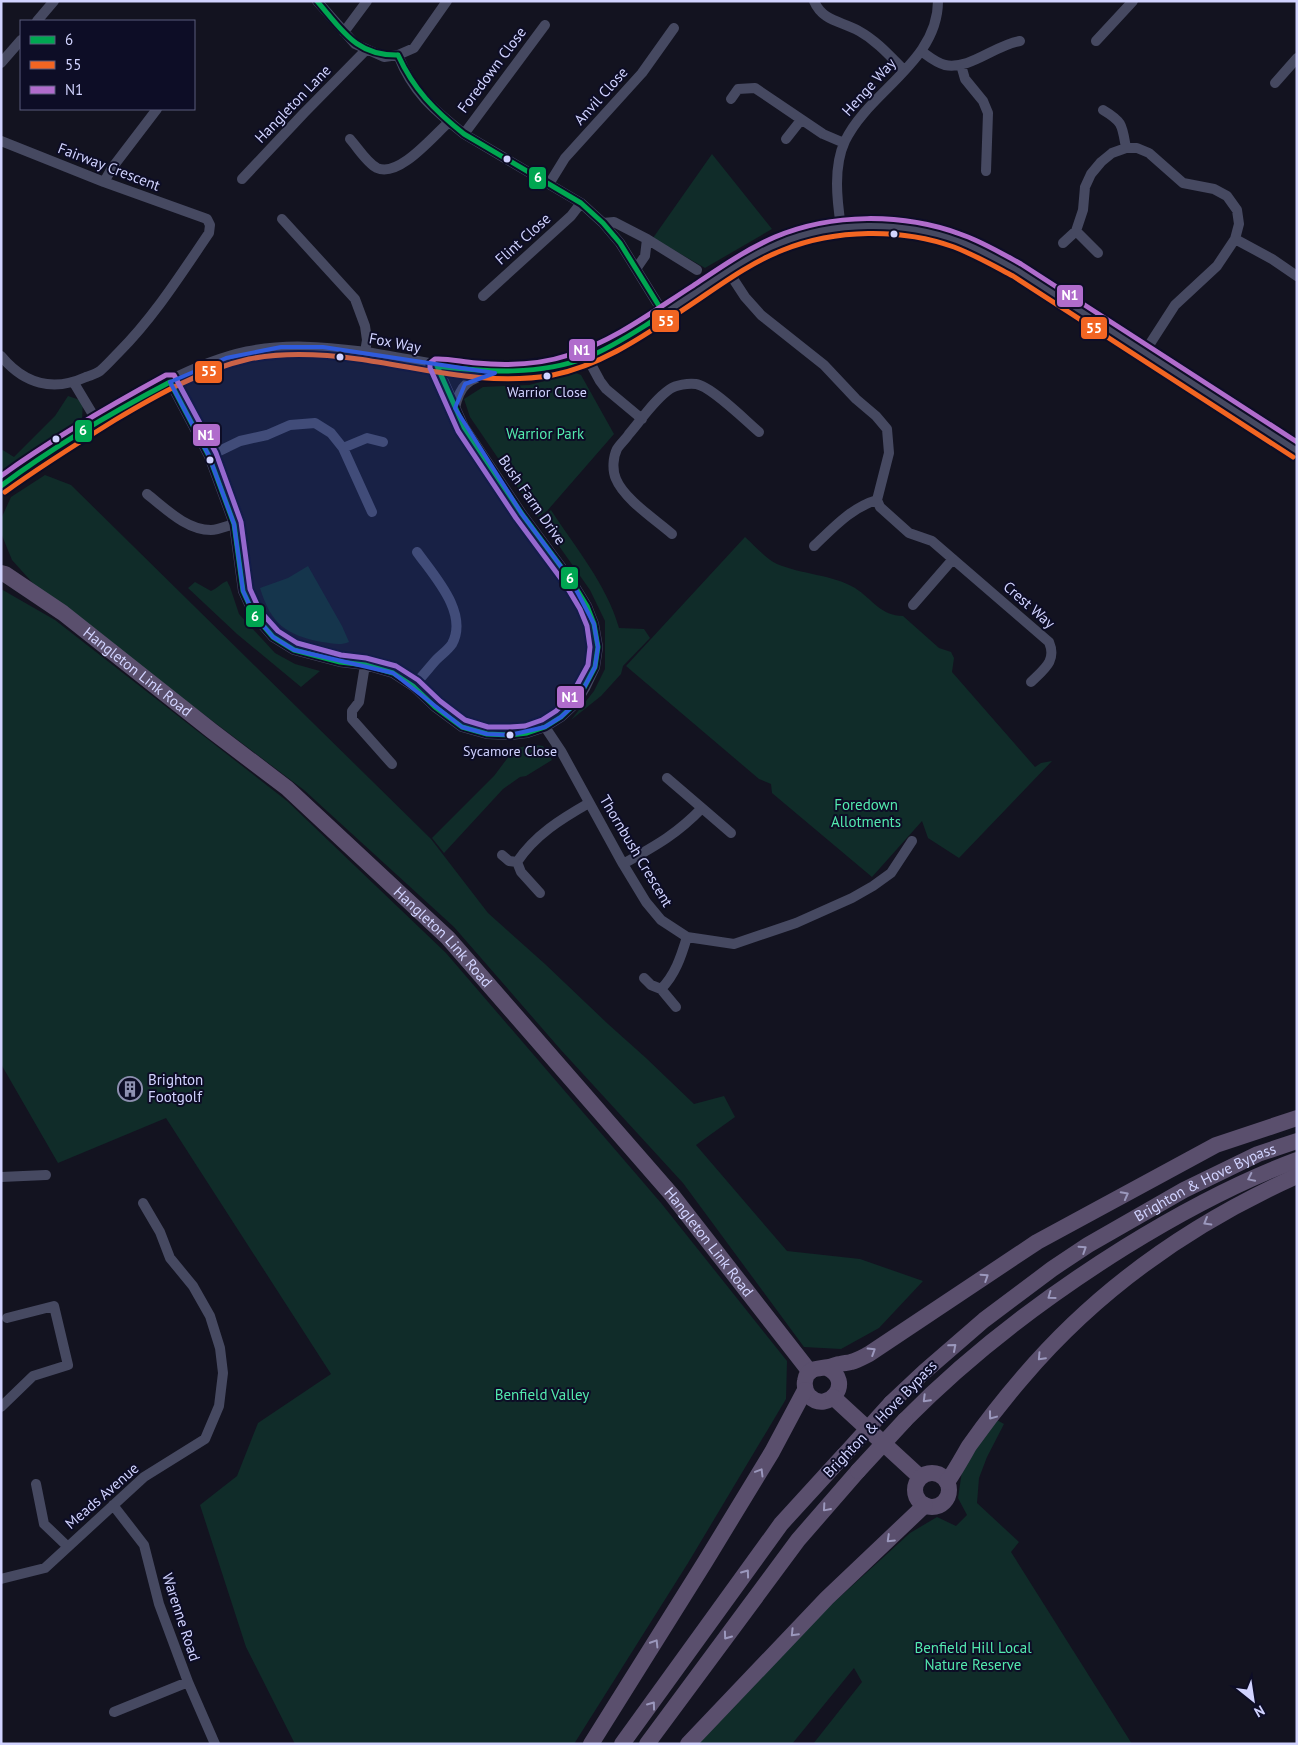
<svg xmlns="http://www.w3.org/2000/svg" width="1298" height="1745" viewBox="0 0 1298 1745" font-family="'PT Sans',sans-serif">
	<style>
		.green { fill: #102c29 }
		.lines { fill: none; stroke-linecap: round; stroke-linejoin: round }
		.minor { stroke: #464961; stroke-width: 10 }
		.tertiary { stroke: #464961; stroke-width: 11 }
		.trunk { stroke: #5a4f6d; stroke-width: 16 }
		.trunk-bridge { stroke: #5a4f6d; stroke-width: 16 }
		.bus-1-casing { stroke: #0d0d26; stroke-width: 9 }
		.bus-2-casing { stroke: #0d0d26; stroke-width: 9 }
		.bus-3-casing { stroke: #0d0d26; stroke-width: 9 }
		.bus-1 { stroke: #00a651; stroke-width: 5 }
		.bus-2 { stroke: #f26522; stroke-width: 5 }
		.bus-3 { stroke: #b06ccc; stroke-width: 5 }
		.oneway { stroke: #9b98bd }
		.marked { fill: #2f5bdc; fill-opacity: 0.2; stroke: #2f5bdc; stroke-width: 4; stroke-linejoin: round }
		.bus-dot { fill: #d1d3ff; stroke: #0d0d26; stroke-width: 2 }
		.labels { text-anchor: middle; stroke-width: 4; stroke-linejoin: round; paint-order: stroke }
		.bus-label { font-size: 14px; fill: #d1d3ff; stroke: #0d0d26 }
		.street-label { font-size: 15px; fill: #d1d3ff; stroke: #0d0d26 }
		.park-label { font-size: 15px; fill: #53eaae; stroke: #0d0d26 }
		.poi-label { font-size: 15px; fill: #d1d3ff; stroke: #0d0d26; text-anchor: start }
		.line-badge { stroke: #0d0d26; stroke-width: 2 }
		.badge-label { font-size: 14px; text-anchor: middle; font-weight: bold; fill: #fff }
	</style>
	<rect width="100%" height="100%" fill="#131320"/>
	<!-- green -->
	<path class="green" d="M712,154L772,229L705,268L653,238Z
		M576,373L581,375L614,434L547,511L538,517L470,417L464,399L483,387L529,385Z
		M68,396L83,401L82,420L1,472V449L14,457L55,416Z
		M45,475L71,485L431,839L488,913L545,964L608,1024L646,1058L694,1104L724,1096L735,1117L696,1145L787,1251L860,1259L923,1281L879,1328L841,1349L804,1347L683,1183L561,1050L454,927L304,790L39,590L12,560L1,533V519L11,497Z
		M551,510C575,547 607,585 619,628L644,629L650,638L623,666L621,674L601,696L571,720L594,691L605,669V621L590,590L540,519Z
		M745,537C755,546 766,559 777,564C800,574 834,575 855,588C872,599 881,616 903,616L939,648L951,652L954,658L952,672L1035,767L1041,763L1052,761L959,858L928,838L922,821L872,877L772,793L771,784L759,779L626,666Z
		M308,566L342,626L349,642C340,646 331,643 322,642C286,635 271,624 260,588L288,578Z
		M227,581L230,587L239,614L275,653L295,664L320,671L301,687L237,634L188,588L195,582L211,591C218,588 221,583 227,581Z
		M1,589L55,620L287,801L446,953L661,1203L787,1361L786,1399L688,1563L574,1744H295L246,1647L200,1505L237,1476L258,1423L331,1374L166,1118L58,1163L1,1064Z
		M535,745L543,746L552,760L526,776L520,777L503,789L444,853L432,838L494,776L515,748Z
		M995,1419L1004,1424L987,1457L979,1478L977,1503L1019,1542L1011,1552L1132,1744H813L862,1682L854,1668L792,1744H694L797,1636L910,1533L937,1517L956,1526L967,1515L958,1498L962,1471Z"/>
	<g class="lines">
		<!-- minor -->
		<path class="minor" d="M317,1L355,44L384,57L398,55L414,48L447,1
			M814,1C823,22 842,21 859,31C877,41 890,56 904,70
			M37,21L54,1
			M344,32L367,1
			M1096,41L1133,1
			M921,51C928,56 936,63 945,65C970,70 995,45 1020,41
			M398,55C413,93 433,109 464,134L581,203L603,223L620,243L664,314
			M1,63L21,40
			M961,65L965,79L983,101L988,113L986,171
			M1275,83L1297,58
			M731,99L738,89L755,88L823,134L844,143
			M1103,110C1123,122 1122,125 1126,148
			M464,134L545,25
			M350,139C358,148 367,163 377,168C399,178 433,136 449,122
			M786,139L801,120
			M1,141L104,182L207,219L210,225L209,233C181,274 154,317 119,352C113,358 107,365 100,371C96,374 91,375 86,377C53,392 24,384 1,356
			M242,179L304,113L366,50
			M104,182L112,168L157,109
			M549,184L565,158L642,73L674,28
			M282,219L355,299L365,326L367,340L365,352
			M603,223L614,222L647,239L697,270
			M841,227C837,200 833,167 845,141C869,91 938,62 938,1
			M1235,239L1272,259L1297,276
			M1063,243L1076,231
			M1098,253L1076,231L1083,210L1085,187L1091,174L1101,162L1112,153L1126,148H1137L1149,153L1183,183L1214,189L1227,196L1237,210L1239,224L1235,239L1217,266L1175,305L1144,353
			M636,269L645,256L647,239
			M728,271L745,297L761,315L824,365L856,399L876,416L887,429L889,453L877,500C852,507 833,528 814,546
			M483,296L571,216L581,203
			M587,357L600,381L606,389L642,419
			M170,382L209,456L234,524L243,591L254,615L273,637L294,650L340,662L365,665L393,673L413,686L435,707L462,727L487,734L510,735L527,733L545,727L561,717L576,703L585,688L595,667L598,647L594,624L587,606L571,580L522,514L464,427L437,366
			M74,383L98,423
			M455,408C460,384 469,379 491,373
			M343,448L367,438L383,442
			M209,456L240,441L267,435L290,425L315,423L331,433L343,448L372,512
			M147,494C165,508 186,530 211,530C218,530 227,526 234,524
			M877,500L880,507L909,533L932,541L1049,642C1057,661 1044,669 1031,682
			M672,534C656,520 624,499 616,479C612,470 613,457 617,449C620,444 626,439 629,434C642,419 654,400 670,389C676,385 688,383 696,384C711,386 746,421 759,432
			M913,605L953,559
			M365,665L359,702L352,711V719L392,764
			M413,686C421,678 428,669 436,660C441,655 448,650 452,644C469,613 434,576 417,552
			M545,727L561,751L623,864L646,902L661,920L687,937L734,944L796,923L852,898L873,886L891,873L912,841
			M702,808L731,833
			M502,855L509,861L517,862
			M623,864C655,846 676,835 702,808L667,778
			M540,893L521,872L517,862C535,835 561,819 589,803
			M644,978L651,985L661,989C675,975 681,957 687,937
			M661,989L676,1007
			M1,1177L46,1175
			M1,1407L33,1376L68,1365L54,1306L7,1318
			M36,1484L44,1524L67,1546
			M113,1505L144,1545L159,1604L188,1682L215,1744
			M1,1579L45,1568L144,1477L205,1439L219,1406L223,1373L220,1348L210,1316L193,1286L170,1258L160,1232L143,1203
			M114,1712L188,1682"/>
		<!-- tertiary -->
		<path class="tertiary" d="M1,486C29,465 59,447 88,428C136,399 191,364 247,352C285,344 323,347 362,352C426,361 488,381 553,367C598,358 638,331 676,306C709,284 742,259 779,243C832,221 893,223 947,237C972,244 995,258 1017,270L1297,451"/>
		<!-- trunk -->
		<g class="trunk">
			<path id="s1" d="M1,573L5,574L63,613L212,731L287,788L448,938L672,1195L810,1372"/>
			<path d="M827,1368C855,1381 828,1415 809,1396C806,1392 804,1387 805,1381C807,1367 818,1369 828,1367C832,1367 836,1364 840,1364C843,1363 848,1363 851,1362C858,1360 863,1357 869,1354L1037,1242L1216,1145L1297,1118"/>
			<path d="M833,1397L920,1477"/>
			<path id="s2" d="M891,1403L924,1372L984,1320L1052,1269L1088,1245L1184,1190L1258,1154L1297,1141"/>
			<path d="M905,1420C971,1353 1045,1297 1125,1247C1180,1213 1235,1183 1297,1160"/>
			<circle cx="932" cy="1490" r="17"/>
			<path d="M947,1482C955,1471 962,1458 969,1446C986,1422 1004,1399 1023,1377C1097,1290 1192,1223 1297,1176"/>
			<path d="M591,1744L705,1562L772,1452L805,1390"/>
			<path d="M622,1744L781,1524L844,1455"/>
			<path d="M647,1744L798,1540L858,1471"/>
			<path d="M688,1744L827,1598L925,1505"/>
		</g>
		<!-- trunk-bridge -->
		<path class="trunk-bridge" d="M844,1455L891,1403
			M858,1471L905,1420"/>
		<defs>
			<path id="bus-1" d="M317,1C342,30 356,56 398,55
				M398,55C414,90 434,110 464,134L581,203L603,223L620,243L664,314
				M437,366C487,372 539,376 588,357C615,346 639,329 664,314
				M170,382L209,456L234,524L243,591L254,615L273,637L294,650L340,662L365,665L393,673L413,686L435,707L462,727L487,734L510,735L527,733L545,727L561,717L576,703L595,667L598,647L594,624L587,606L571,580L522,514L464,427L437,366
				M1,486C54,446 111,413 170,382"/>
			<path id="bus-2" d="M5,492C41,466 78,443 115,420C157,395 201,370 249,359C285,352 322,354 358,359C423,368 487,387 553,375C598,366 638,340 675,315C710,293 744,265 783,250C835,229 901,228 954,247C975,255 994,266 1013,276L1293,457"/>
			<path id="bus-3" d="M1,476C53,438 109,406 166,375H174L216,453L241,522L250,589L260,611L278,631L297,643L341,655L366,658L396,666L418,680L440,701L465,720L488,727H510L525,726L542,720L556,711L570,698L588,665L590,647L587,626L580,609L565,584L516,518L458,431L430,368V363L435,359C448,358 462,362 476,363C507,366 539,365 569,355C614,341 652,312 691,287C718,269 745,250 775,237C832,213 902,213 960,234C981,241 1001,253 1021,264L1297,442"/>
		</defs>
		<!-- bus-1 casing -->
		<use href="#bus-1" class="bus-1-casing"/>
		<!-- bus-2 casing -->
		<use href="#bus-2" class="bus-2-casing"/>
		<!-- bus-3 casing -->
		<use href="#bus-3" class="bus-3-casing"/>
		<!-- bus-1 -->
		<use href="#bus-1" class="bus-1"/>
		<!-- bus-2 -->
		<use href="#bus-2" class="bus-2"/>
		<!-- bus-3 -->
		<use href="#bus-3" class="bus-3"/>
	</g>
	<!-- one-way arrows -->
	<defs><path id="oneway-chevron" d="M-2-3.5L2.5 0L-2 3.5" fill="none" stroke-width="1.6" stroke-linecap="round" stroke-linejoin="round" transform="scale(1.25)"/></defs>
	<g class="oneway">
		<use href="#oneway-chevron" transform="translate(1251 1178) rotate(154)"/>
		<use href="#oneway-chevron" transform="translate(1125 1195) rotate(-28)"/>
		<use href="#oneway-chevron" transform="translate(1207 1222) rotate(150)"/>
		<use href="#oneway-chevron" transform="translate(1083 1249) rotate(-33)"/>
		<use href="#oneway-chevron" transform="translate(985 1277) rotate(-33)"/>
		<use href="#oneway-chevron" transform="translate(1051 1296) rotate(144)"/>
		<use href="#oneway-chevron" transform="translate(953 1347) rotate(-41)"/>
		<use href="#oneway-chevron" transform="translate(872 1351) rotate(-32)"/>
		<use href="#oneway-chevron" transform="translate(1041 1357) rotate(133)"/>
		<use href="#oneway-chevron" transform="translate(926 1399) rotate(135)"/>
		<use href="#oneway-chevron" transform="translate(992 1416) rotate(127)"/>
		<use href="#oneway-chevron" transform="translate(760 1472) rotate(-59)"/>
		<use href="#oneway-chevron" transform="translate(826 1508) rotate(131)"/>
		<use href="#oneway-chevron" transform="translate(890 1539) rotate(136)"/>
		<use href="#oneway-chevron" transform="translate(746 1573) rotate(-54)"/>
		<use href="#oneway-chevron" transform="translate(794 1633) rotate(134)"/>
		<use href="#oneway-chevron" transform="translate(727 1636) rotate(126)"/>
		<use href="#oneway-chevron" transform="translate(655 1643) rotate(-58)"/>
		<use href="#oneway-chevron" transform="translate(652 1705) rotate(-54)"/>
	</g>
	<!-- marked area -->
	<path class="marked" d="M281,347H323L495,373L465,384L455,408L522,514L571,580L594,624L598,647L595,667L576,703L561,717L545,727L510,735L487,734L462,727L393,673L294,650L273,637L254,615L243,591L234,524L209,456L170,382L226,358Z"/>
	<!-- icons -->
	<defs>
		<symbol id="building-ring" viewBox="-11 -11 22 22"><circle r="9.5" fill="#0d0d26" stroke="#8e90b1" stroke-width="1.5"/><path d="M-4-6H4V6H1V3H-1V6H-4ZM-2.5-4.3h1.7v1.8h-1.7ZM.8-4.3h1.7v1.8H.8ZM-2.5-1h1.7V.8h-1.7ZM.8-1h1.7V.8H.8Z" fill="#8e90b1"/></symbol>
	</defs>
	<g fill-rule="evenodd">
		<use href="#building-ring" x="116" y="1075" width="28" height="28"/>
	</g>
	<!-- markers -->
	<g class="bus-dot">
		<circle cx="507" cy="159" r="4.5"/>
		<circle cx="894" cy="234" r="4.5"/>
		<circle cx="340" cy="357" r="4.5"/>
		<circle cx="547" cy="376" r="4.5"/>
		<circle cx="56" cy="439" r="4.5"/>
		<circle cx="210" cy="460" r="4.5"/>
		<circle cx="510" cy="735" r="4.5"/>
	</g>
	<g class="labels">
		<!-- bus labels -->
		<g class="bus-label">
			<text x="547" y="397">Warrior Close</text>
			<text x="510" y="756">Sycamore Close</text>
		</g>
		<!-- street labels -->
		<g class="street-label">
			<text transform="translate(492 70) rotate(-53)" y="5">Foredown Close</text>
			<text transform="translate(869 87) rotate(-48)" y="5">Henge Way</text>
			<text transform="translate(601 96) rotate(-48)" y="5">Anvil Close</text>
			<text transform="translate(293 104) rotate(-46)" y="5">Hangleton Lane</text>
			<text transform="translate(109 167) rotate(21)" y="5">Fairway Crescent</text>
			<text transform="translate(523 239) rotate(-42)" y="5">Flint Close</text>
			<text transform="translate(395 343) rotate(11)" y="5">Fox Way</text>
			<text transform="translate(532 500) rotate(55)" y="5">Bush Farm Drive</text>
			<text transform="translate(1029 605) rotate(41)" y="5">Crest Way</text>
			<text dy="5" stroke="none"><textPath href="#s1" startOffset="169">Hangleton Link Road</textPath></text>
			<text transform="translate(636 851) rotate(59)" y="5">Thornbush Crescent</text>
			<text dy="5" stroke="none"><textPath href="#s1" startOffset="574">Hangleton Link Road</textPath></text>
			<text dy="5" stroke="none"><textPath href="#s2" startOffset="386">Brighton &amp; Hove Bypass</textPath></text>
			<text dy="5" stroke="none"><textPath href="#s1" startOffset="979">Hangleton Link Road</textPath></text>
			<text transform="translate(880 1419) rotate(-46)" y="5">Brighton &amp; Hove Bypass</text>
			<text transform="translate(102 1496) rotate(-41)" y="5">Meads Avenue</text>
			<text transform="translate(181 1617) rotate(72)" y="5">Warenne Road</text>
		</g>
		<!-- park labels -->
		<g class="park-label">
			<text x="545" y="439">Warrior Park</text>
			<text x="866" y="810">Foredown<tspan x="866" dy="17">Allotments</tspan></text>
			<text x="542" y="1400">Benfield Valley</text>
			<text x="973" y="1653">Benfield Hill Local<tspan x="973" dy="17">Nature Reserve</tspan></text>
		</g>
		<!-- poi labels -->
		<g class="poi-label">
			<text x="148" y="1085">Brighton<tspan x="148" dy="17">Footgolf</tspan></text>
		</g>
	</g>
	<g class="line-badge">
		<rect x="528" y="166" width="19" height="24" rx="5" fill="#00a651"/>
		<rect x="1056" y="284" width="28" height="24" rx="5" fill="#b06ccc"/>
		<rect x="651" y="309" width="29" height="24" rx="5" fill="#f26522"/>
		<rect x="1080" y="316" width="28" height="24" rx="5" fill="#f26522"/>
		<rect x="568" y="338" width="28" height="24" rx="5" fill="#b06ccc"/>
		<rect x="194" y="360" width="29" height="24" rx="5" fill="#f26522"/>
		<rect x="74" y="419" width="19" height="24" rx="5" fill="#00a651"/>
		<rect x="192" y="423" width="29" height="24" rx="5" fill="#b06ccc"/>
		<rect x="560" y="566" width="19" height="24" rx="5" fill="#00a651"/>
		<rect x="245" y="604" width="20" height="24" rx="5" fill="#00a651"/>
		<rect x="556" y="685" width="29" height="24" rx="5" fill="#b06ccc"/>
	</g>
	<g class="badge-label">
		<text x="538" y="182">6</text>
		<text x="1070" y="300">N1</text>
		<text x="666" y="326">55</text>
		<text x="1094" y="333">55</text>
		<text x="582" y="355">N1</text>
		<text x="209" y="376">55</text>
		<text x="83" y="435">6</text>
		<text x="206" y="440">N1</text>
		<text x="570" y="583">6</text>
		<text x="255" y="621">6</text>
		<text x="570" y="702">N1</text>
	</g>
	<!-- border -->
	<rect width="1298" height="1745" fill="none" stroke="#d1d3ff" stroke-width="5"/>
	<!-- legend -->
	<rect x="20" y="20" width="175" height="90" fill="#0d0d26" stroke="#5b5c7d"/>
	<rect x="30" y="36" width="25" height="8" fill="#00a651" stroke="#5b5c7d"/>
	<text x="65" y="45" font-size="15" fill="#d1d3ff">6</text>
	<rect x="30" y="61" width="25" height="8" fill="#f26522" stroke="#5b5c7d"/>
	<text x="65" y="70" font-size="15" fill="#d1d3ff">55</text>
	<rect x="30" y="86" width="25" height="8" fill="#b06ccc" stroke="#5b5c7d"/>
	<text x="65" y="95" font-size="15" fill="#d1d3ff">N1</text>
	<!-- north arrow -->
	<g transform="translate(1253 1700) rotate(150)" stroke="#0d0d26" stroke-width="4" paint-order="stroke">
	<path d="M0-4L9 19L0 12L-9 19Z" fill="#d1d3ff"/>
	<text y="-8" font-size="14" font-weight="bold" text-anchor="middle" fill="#d1d3ff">N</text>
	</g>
</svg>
